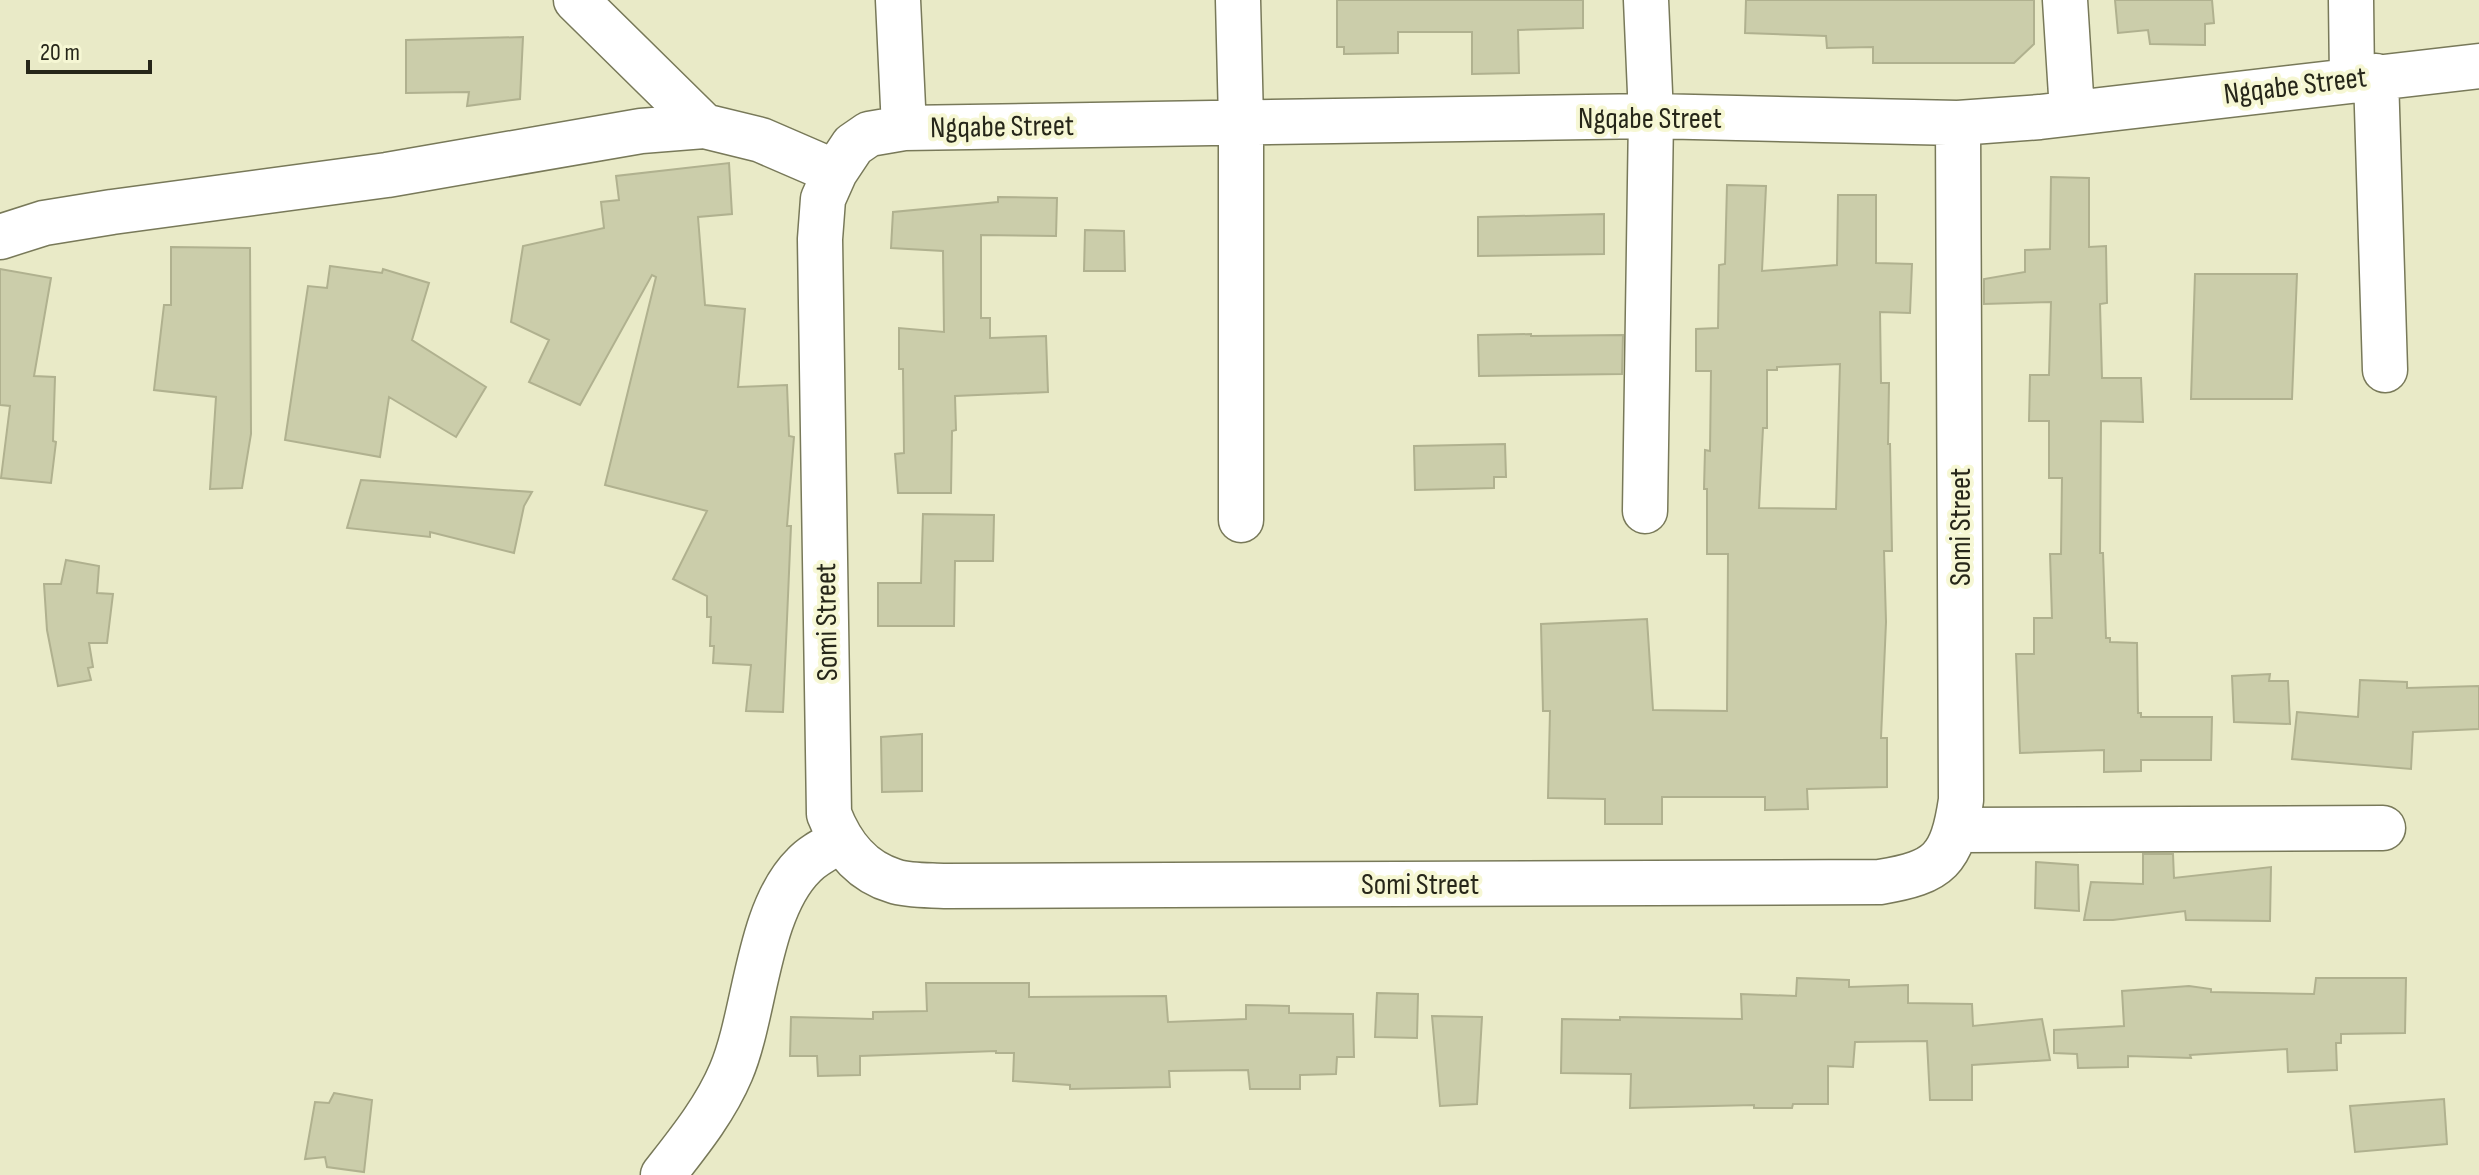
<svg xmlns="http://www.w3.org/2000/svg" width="2479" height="1175" viewBox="0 0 2479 1175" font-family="'Sofia Sans Condensed',sans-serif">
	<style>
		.building { fill: #cbcdaa; stroke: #b0b18f; stroke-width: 2; fill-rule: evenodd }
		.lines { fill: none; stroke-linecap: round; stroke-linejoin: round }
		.minor-casing { stroke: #787959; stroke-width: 47 }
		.minor { stroke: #fff; stroke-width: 44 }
		.labels { text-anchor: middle; stroke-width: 8; stroke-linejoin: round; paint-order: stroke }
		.street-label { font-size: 30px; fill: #262619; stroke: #f6f7d4 }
	</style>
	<rect width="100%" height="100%" fill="#e9eac7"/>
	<!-- building -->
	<path class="building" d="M1337,0H1583V28L1518,30L1519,73L1472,74V32H1398V53L1344,54V47H1337Z
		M1746,0H2034V44L2014,63H1873V47L1827,48L1826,36L1745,33Z
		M2115,0H2212L2214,23L2205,24V45L2150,44L2148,30L2118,33Z
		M523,37L520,99L467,106L469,92L406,93V40Z
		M729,163L732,214L698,217L705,305L745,309L738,387L787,385L789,436L794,437L787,526H791L783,712L746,711L751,665L713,663L714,646H710L711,617H707V596L673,579L707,511L605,485L656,277L652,275L580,405L529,382L549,340L511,322L523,246L604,228L601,202L619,200L616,176Z
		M2051,177L2089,178V247L2106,246L2107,303L2100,304L2102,378H2141L2143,422L2101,421L2100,553H2103L2106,638H2110V642L2137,643L2138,713H2141V717H2212L2211,760H2141V771L2104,772V750L2020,753L2016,654H2034V618H2052L2050,554H2061L2062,478H2049V421H2029L2030,375H2049L2051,302L1984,304V279L2025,272V250L2050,249Z
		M1727,185L1766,186L1762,271L1837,265L1838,195H1876V263L1912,264L1910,313L1880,312L1881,383H1889L1888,444H1890L1892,551H1884L1886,622L1881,738H1887V787L1807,789L1808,809L1765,810V797H1662V824H1605V799L1548,798L1550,711H1543L1541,624L1647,619L1653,710L1727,711L1728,554H1707V489H1704L1705,450L1710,451L1711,371H1696V329L1718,328L1719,265L1725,264ZM1840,364L1836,509L1759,508L1763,428H1767V370H1777V367Z
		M998,197L1057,198L1056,236L981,235V318H990V338L1046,336L1048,392L955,396L956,430L952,431L951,493H898L895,454L904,453L903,369H899V328L944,332L943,251L891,248L893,212L998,202Z
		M1604,214V254L1478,256V217Z
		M1085,230L1124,231L1125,271H1084Z
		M171,247L250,248L251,434L242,488L210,489L216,397L154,390L164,305H171Z
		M330,266L382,273L383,269L429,283L412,340L486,387L456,437L389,397L380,457L285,440L308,286L327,288Z
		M0,269L51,278L34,376L55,377L53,441L56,442L51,483L1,478L10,406L0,405Z
		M2195,274H2297L2292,399H2191Z
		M1531,334V336L1623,335L1622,374L1479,376L1478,335Z
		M1505,444L1506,477H1494V488L1415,490L1414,446Z
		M361,480L532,492L524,506L514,553L430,532V537L347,528Z
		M923,514L994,515L993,561H955L954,626H878V583H921Z
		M66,560L99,566L97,593L113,594L107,643H89L93,667L88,668L91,680L58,686L47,630L44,584H61Z
		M2270,674L2269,681H2288L2290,724L2234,722L2232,676Z
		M2360,680L2407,682V688L2479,686V729L2413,732L2411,769L2292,759L2297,712L2358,717Z
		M922,734V791L882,792L881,737Z
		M2143,854H2173L2174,878L2271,867L2270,921L2186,920L2185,911L2113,920H2084L2091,882L2143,884Z
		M2036,862L2078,865L2079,911L2035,908Z
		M1797,978L1849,980V987L1908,985V1003L1972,1004L1973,1026L2042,1019L2050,1060L1972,1065V1100H1930L1927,1041L1855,1042L1853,1067L1828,1066V1104H1793L1792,1108H1754V1105L1630,1108L1631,1074L1561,1073L1562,1019L1620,1020V1017L1742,1019L1741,994L1796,996Z
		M2316,978H2406L2405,1033L2341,1034V1043H2336L2337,1070L2288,1072L2287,1049L2190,1055L2191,1058L2128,1056V1067L2078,1068L2077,1054L2054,1053V1030L2124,1026L2122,991L2189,986L2211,989V992L2314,994Z
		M926,983H1029V997L1166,996L1168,1022L1246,1019V1005L1289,1006V1013L1353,1014L1354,1057H1337L1336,1074L1300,1075V1089H1250L1248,1070L1169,1071L1170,1087L1070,1089V1085L1013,1081L1014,1053H996V1051L860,1056V1075L818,1076L817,1056H790L791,1017L873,1019V1012L927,1011Z
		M1377,993L1418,994L1417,1038L1375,1037Z
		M1432,1016L1482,1017L1477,1104L1440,1106Z
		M334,1093L372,1100L364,1172L327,1167L325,1157L305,1159L315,1102L329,1103Z
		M2444,1099L2447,1144L2355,1152L2350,1106Z"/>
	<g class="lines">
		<defs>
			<path id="minor" d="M576,0L704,126
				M898,0L904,128
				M1238,0L1241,121V520
				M2065,0L2072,111
				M2351,0L2352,79
				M2376,76L2385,370
				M1958,123L1961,800C1952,860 1940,872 1880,882L945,886C929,885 909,886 894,881C860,871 841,845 829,814L820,239L823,199L835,172L853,145L869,134L904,128L1651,116L1958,123L2040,117L2479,66
				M0,237L44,223L112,212L387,175L641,131L704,126L761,140L835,172
				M1645,511L1651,116L1646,0
				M1957,830L2383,828
				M663,1175C688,1143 715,1110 731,1072C756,1013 757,911 804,865C813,855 828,848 840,841"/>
		</defs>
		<!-- minor casing -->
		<use href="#minor" class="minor-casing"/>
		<!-- minor -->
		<use href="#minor" class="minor"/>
	</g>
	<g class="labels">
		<!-- street labels -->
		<g class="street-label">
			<text transform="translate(2295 85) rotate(-7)" y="10">Ngqabe Street</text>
			<text x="1650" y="128">Ngqabe Street</text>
			<text transform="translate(1002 126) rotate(-1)" y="10">Ngqabe Street</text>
			<text transform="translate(1960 527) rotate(-90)" y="10">Somi Street</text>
			<text transform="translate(826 622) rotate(-91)" y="10">Somi Street</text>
			<text x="1420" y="894">Somi Street</text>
		</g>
	</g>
	<!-- scale -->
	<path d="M28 60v12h122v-12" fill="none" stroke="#262619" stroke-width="4"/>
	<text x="40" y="60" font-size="24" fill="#262619" stroke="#f6f7d4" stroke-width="6" paint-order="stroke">20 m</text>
</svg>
